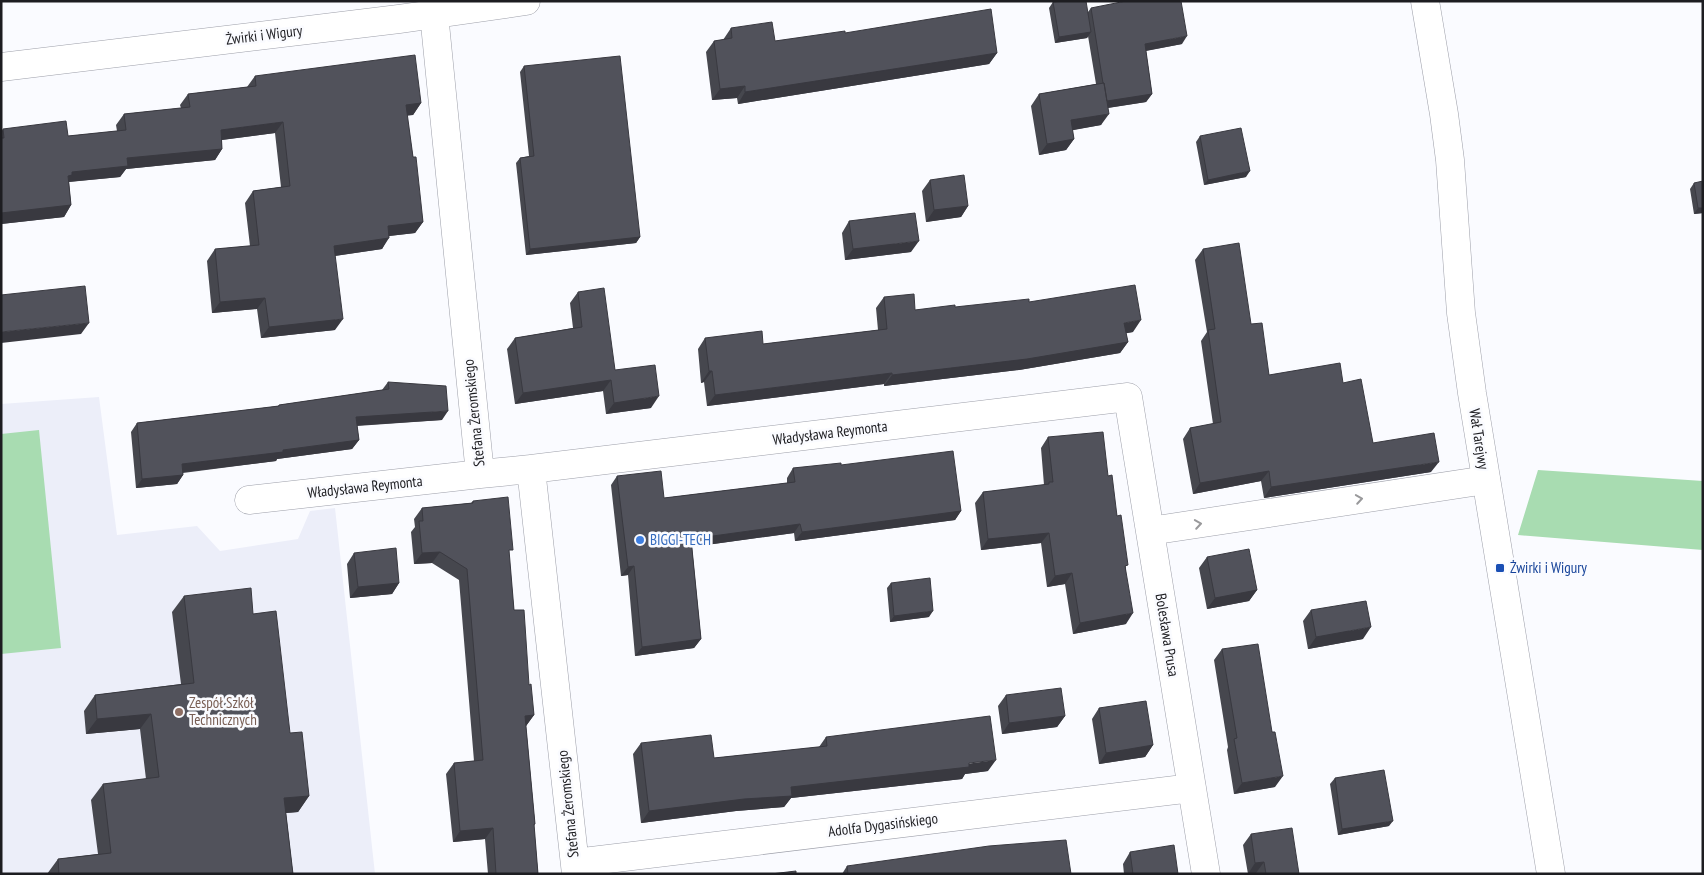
<svg xmlns="http://www.w3.org/2000/svg" width="1704" height="875" viewBox="0 0 1704 875" font-family="'PT Sans Narrow',sans-serif">
	<style>
		.built { fill: #eceef9 }
		.green { fill: #a8dcb1 }
		.lines { fill: none; stroke-linecap: round; stroke-linejoin: round }
		.minor-casing { stroke: #9d9fa9; stroke-width: 29 }
		.tertiary-casing { stroke: #9d9fa9; stroke-width: 29 }
		.minor { stroke: #fff; stroke-width: 28 }
		.tertiary { stroke: #fff; stroke-width: 28 }
		.wall { fill: #46474e }
		.shaded-wall { fill: #393940 }
		.building { fill: #51525b; stroke: #393940 }
		.oneway { stroke: #99999b }
		.shop-dot { fill: #3f7fe0; stroke: #fafbff; stroke-width: 2 }
		.transit-dot { fill: #1a4fb4; stroke: #fafbff; stroke-width: 2 }
		.education-dot { fill: #8d6e63; stroke: #fafbff; stroke-width: 2 }
		.labels { text-anchor: middle; stroke-width: 5; stroke-linejoin: round; paint-order: stroke }
		.street-label { font-size: 15px; fill: #1d1d21; stroke: #fafbff }
		.shop-label { font-size: 15px; fill: #366cbe; stroke: #fafbff; text-anchor: start }
		.transit-label { font-size: 15px; fill: #164399; stroke: #fafbff; text-anchor: start }
		.education-label { font-size: 15px; fill: #785e54; stroke: #fafbff; text-anchor: start }
	</style>
	<rect width="100%" height="100%" fill="#fafbff"/>
	<!-- built -->
	<path class="built" d="M99,397L117,535L197,526L220,551L298,539L310,511L335,508L375,874H1V404Z"/>
	<!-- green -->
	<path class="green" d="M39,430L61,648L1,654V434Z
		M1538,470L1703,481V550L1518,535Z"/>
	<g class="lines">
		<defs>
			<path id="minor" d="M434,14L480,474L531,469L576,874
				M531,469L1128,397L1206,874
				M249,500L480,474
				M1150,531L1486,480
				M575,863L1192,788"/>
			<path id="tertiary" d="M1425,1L1444,114L1450,160L1461,313L1472,393L1551,874
				M1,67L399,19L526,1"/>
		</defs>
		<!-- minor casing -->
		<use href="#minor" class="minor-casing"/>
		<!-- tertiary casing -->
		<use href="#tertiary" class="tertiary-casing"/>
		<!-- minor -->
		<use href="#minor" class="minor"/>
		<!-- tertiary -->
		<use href="#tertiary" class="tertiary"/>
	</g>
	<!-- wall -->
	<path class="wall" d="M1053,2L1088,12L1091,8L1182,44L1146,51L1152,94L1146,102L1108,108L1101,125L1072,130L1074,139L1066,150L1039,155L1031,106L1039,94L1096,84L1088,36L1087,38L1055,43L1049,8Z
		M731,28L775,41L845,33L997,53L989,64L738,104L737,98L712,100L706,52L714,41L723,40Z
		M524,66L640,237L636,243L526,255L516,163L520,158L529,156L520,72Z
		M255,76L421,103L413,115H407L413,157L423,222L415,233L389,236L382,249L335,256V330L261,338L257,309L212,313L207,261L215,249L250,246L245,203L253,191L281,187L275,133L222,140V149L215,160L126,169L120,177L69,182L71,205L64,217L1,224V132L3,129L68,136L117,131L116,125L124,114L181,108L180,105L188,94L247,87Z
		M1200,136L1246,177L1204,185L1196,142Z
		M930,180L968,206L961,217L926,222L922,191Z
		M1694,183L1703,213L1694,214L1690,189Z
		M849,221L911,252L845,260L842,233Z
		M1203,249L1251,324L1269,375L1343,383L1373,443L1431,472L1264,498L1261,481L1193,494L1183,439L1190,428L1213,424L1201,341L1207,332L1195,260Z
		M578,292L615,370L651,408L606,414L603,391L515,404L507,349L515,338L573,328L570,303Z
		M884,297L915,310L1029,302L1133,332L1126,333L1128,342L1120,353L1019,370L884,386V384L707,406L704,382L701,383L698,349L705,338L763,344L878,330L876,308Z
		M388,382L442,420L357,426L359,440L352,449L277,459L276,461L183,473V475L177,484L136,488L131,432L137,423L278,406L279,405L382,390Z
		M1048,437L1108,476L1117,516L1126,568V624L1073,634L1065,584L1047,587L1041,543L981,550L975,503L983,492L1044,485L1041,448Z
		M841,465L961,511L955,520L795,541L794,533L692,547L701,639L694,648L635,656L628,575L621,576L611,485L617,476L664,498L787,483V478L793,468Z
		M473,501L509,555L514,610L534,715L526,726L535,824L534,826L538,874H488L485,839L453,842L446,774L454,763L474,761L459,580L432,563L414,564L411,532L415,527L414,519L422,508L471,503Z
		M354,553L399,583L392,594L350,598L347,564Z
		M1207,557L1257,590L1249,601L1207,609L1199,568Z
		M891,583L929,617L890,622L887,588Z
		M184,596L253,614L309,796L298,812L286,813L293,874H47L58,859L98,854L91,800L103,784L146,779L140,729L86,734L84,711L95,695L181,684L172,612Z
		M1311,610L1363,639L1308,649L1303,621Z
		M1222,649L1272,732L1275,787L1234,794L1227,750L1228,747L1214,660Z
		M1006,695L1065,716L1057,727L1002,734L998,706Z
		M1099,708L1153,745L1145,757L1099,764L1092,719Z
		M826,737L988,771L965,774L962,779L791,798L784,807L736,811L641,823L633,754L641,743L714,758L819,747Z
		M1335,778L1389,826L1338,835L1330,784Z
		M1251,834L1299,874H1248L1243,845Z
		M1130,852L1178,874H1124L1123,864Z
		M847,866L1071,874H842Z"/>
	<!-- shaded-wall -->
	<path class="shaded-wall" d="M1091,32L1087,38L1055,43L1059,37Z
		M1187,36L1182,44L1139,52L1145,44Z
		M997,53L989,64L738,104L745,92Z
		M745,86L737,98L712,100L720,89Z
		M1152,94L1146,102L1100,109L1105,101Z
		M421,103L413,115L398,117L406,105Z
		M1109,114L1101,125L1063,132L1071,120Z
		M283,122L275,133L213,141L221,130Z
		M1074,139L1066,150L1039,155L1047,144Z
		M222,149L215,160L126,169L120,177L67,182L68,176L72,172L127,158Z
		M1250,171L1246,177L1204,185L1208,180Z
		M71,205L64,217L1,224V213Z
		M968,206L961,217L926,222L934,210Z
		M1698,208H1703V213L1694,214Z
		M423,222L415,233L380,237L388,226Z
		M640,237L636,243L526,255L530,249Z
		M389,238L382,249L327,257L334,246Z
		M919,241L911,252L845,260L853,249Z
		M265,298L257,309L212,313L220,302Z
		M343,319L335,330L261,338L269,327Z
		M1141,320L1133,332L1117,335L1124,323Z
		M89,323L81,334L1,343V332Z
		M1128,342L1120,353L1019,370L884,386L892,375Z
		M709,371H712L704,382L701,383Z
		M892,373L884,384L707,406L715,395Z
		M611,380L603,391L515,404L523,393Z
		M659,396L651,408L606,414L614,403Z
		M448,411L442,420L349,426L356,417Z
		M359,440L352,449L277,459L276,461L176,473L182,464Z
		M1439,462L1431,472L1264,498L1271,487Z
		M1269,471L1261,481L1193,494L1200,483Z
		M183,475L177,484L136,488L142,479Z
		M961,511L955,520L795,541L802,532Z
		M800,524L794,533L684,548L691,539Z
		M1049,533L1041,543L981,550L988,539Z
		M440,552L432,563L414,564L422,553Z
		M634,566L628,575L621,576L628,567Z
		M1072,573L1065,584L1047,587L1055,576Z
		M399,583L392,594L350,598L358,587Z
		M1257,590L1249,601L1207,609L1215,598Z
		M933,611L929,617L890,622L894,616Z
		M1133,613L1126,624L1073,634L1080,623Z
		M1371,627L1363,639L1308,649L1316,637Z
		M701,639L694,648L635,656L642,647Z
		M151,714L140,729L86,734L97,719Z
		M534,715L526,726L525,716Z
		M1065,716L1057,727L1002,734L1009,723Z
		M1153,745L1145,757L1099,764L1106,753Z
		M996,760L988,771L965,774L962,779L791,798L784,807L736,811L641,823L649,811L791,787Z
		M1283,776L1275,787L1234,794L1242,783Z
		M309,796L298,812L273,814L284,798Z
		M1393,821L1389,826L1338,835L1342,829Z
		M493,828L485,839L453,842L460,831Z
		M1264,862L1256,873L1248,874L1255,863Z"/>
	<!-- building -->
	<path class="building" d="M1061,1H1086L1091,32L1059,37L1053,2Z
		M1126,1H1181L1187,36L1145,44L1152,94L1107,101L1104,83H1103L1091,8Z
		M991,9L997,53L745,92V86L720,89L714,41L732,38L731,28L772,22L775,41L845,31V33Z
		M415,55L421,103L406,105L413,157H416L423,222L388,226L389,238L334,246L343,319L269,327L265,298L220,302L215,249L259,245L253,191L290,186L283,122L221,130L222,149L127,158L128,166L72,172V175L68,176L71,205L1,213V138H4L3,129L66,121L68,136L126,130L124,114L190,107L188,94L256,86L255,76Z
		M620,56L640,237L530,249L520,158L534,156L524,66Z
		M1104,83L1109,114L1071,120L1074,139L1047,144L1039,94Z
		M1241,128L1250,171L1208,180L1200,136Z
		M964,175L968,206L934,210L930,180Z
		M1703,181V208H1698L1694,183Z
		M915,213L919,241L853,249L849,221Z
		M1239,243L1251,324L1262,323L1269,375L1340,363L1343,383L1361,379L1373,443L1434,433L1439,462L1271,487L1269,471L1200,483L1190,428L1221,422L1208,330L1215,329L1203,249Z
		M1135,285L1141,320L1124,323L1128,342L1027,359L892,375V373L715,395L712,371H709L705,338L762,331L763,344L887,329L884,297L914,294L915,310L955,305V307L1029,299V302Z
		M85,286L89,323L1,332V295Z
		M604,288L615,370L655,365L659,396L614,403L611,380L523,393L515,338L582,327L578,292Z
		M388,382L446,386L448,411L356,417L359,440L283,450V452L182,464L183,475L142,479L137,423L279,406V405L389,389Z
		M1103,432L1108,476L1112,475L1117,516L1121,515L1128,565L1125,566L1133,613L1080,623L1072,573L1055,576L1049,533L988,539L983,492L1049,484V482H1053L1048,437Z
		M953,451L961,511L802,532L800,524L691,539L701,639L642,647L634,566L628,567L617,476L661,471L664,498L795,482L793,468L841,463V465Z
		M508,497L513,550H509L514,610H524L529,685L531,684L534,715L525,716L535,824H534L538,874H496L493,828L460,831L454,763L483,760L467,569L440,552L422,553L419,521H423L422,508L473,503V501Z
		M396,548L399,583L358,587L354,553Z
		M1249,549L1257,590L1215,598L1207,557Z
		M930,578L933,611L894,616L891,583Z
		M251,588L253,614L276,611L290,733L302,732L309,796L284,798L293,874H59L58,859L111,853L103,784L159,777L151,714L97,719L95,695L194,683L184,596Z
		M1366,601L1371,627L1316,637L1311,610Z
		M1258,644L1272,732H1275L1283,776L1242,783L1234,739L1237,738L1222,649Z
		M1061,688L1065,716L1009,723L1006,695Z
		M1146,701L1153,745L1106,753L1099,708Z
		M990,716L996,760L969,763V767L791,787L792,796L744,799L649,811L641,743L711,735L714,758L827,746L826,737Z
		M1384,770L1393,821L1342,829L1335,778Z
		M1292,828L1299,874H1266L1264,862L1255,863L1251,834Z
		M1066,840L1071,874H848L847,866L989,846Z
		M1174,845L1178,874H1133L1130,852Z
		M796,871V874H771Z"/>
	<!-- one-way arrows -->
	<defs><path id="oneway-chevron" d="M-2-3.5L2.5 0L-2 3.5" fill="none" stroke-width="1.6" stroke-linecap="round" stroke-linejoin="round" transform="scale(1.25)"/></defs>
	<g class="oneway">
		<use href="#oneway-chevron" transform="translate(1359 499) rotate(-9)"/>
		<use href="#oneway-chevron" transform="translate(1198 524) rotate(-9)"/>
	</g>
	<!-- markers -->
	<circle class="shop-dot" cx="640" cy="540" r="5"/>
	<rect class="transit-dot" x="1495" y="563" width="10" height="10" rx="2.5"/>
	<circle class="education-dot" cx="179" cy="712" r="5"/>
	<g class="labels">
		<!-- street labels -->
		<g class="street-label">
			<text transform="translate(264 35) rotate(-7)" y="5">Żwirki i Wigury</text>
			<text transform="translate(474 413) rotate(-96)" y="5">Stefana Żeromskiego</text>
			<text transform="translate(830 433) rotate(-7)" y="5">Władysława Reymonta</text>
			<text transform="translate(1479 439) rotate(81)" y="5">Wał Tarejwy</text>
			<text transform="translate(365 487) rotate(-6)" y="5">Władysława Reymonta</text>
			<text transform="translate(1167 635) rotate(81)" y="5">Bolesława Prusa</text>
			<text transform="translate(568 804) rotate(-96)" y="5">Stefana Żeromskiego</text>
			<text transform="translate(883 825) rotate(-7)" y="5">Adolfa Dygasińskiego</text>
		</g>
		<!-- shop labels -->
		<g class="shop-label">
			<text x="650" y="545">BIGGI-TECH</text>
		</g>
		<!-- transit labels -->
		<g class="transit-label">
			<text x="1510" y="573">Żwirki i Wigury</text>
		</g>
		<!-- education labels -->
		<g class="education-label">
			<text x="189" y="708">Zespół Szkół<tspan x="189" dy="17">Technicznych</tspan></text>
		</g>
	</g>
	<!-- border -->
	<rect width="1704" height="875" fill="none" stroke="#1d1d21" stroke-width="5"/>
</svg>
